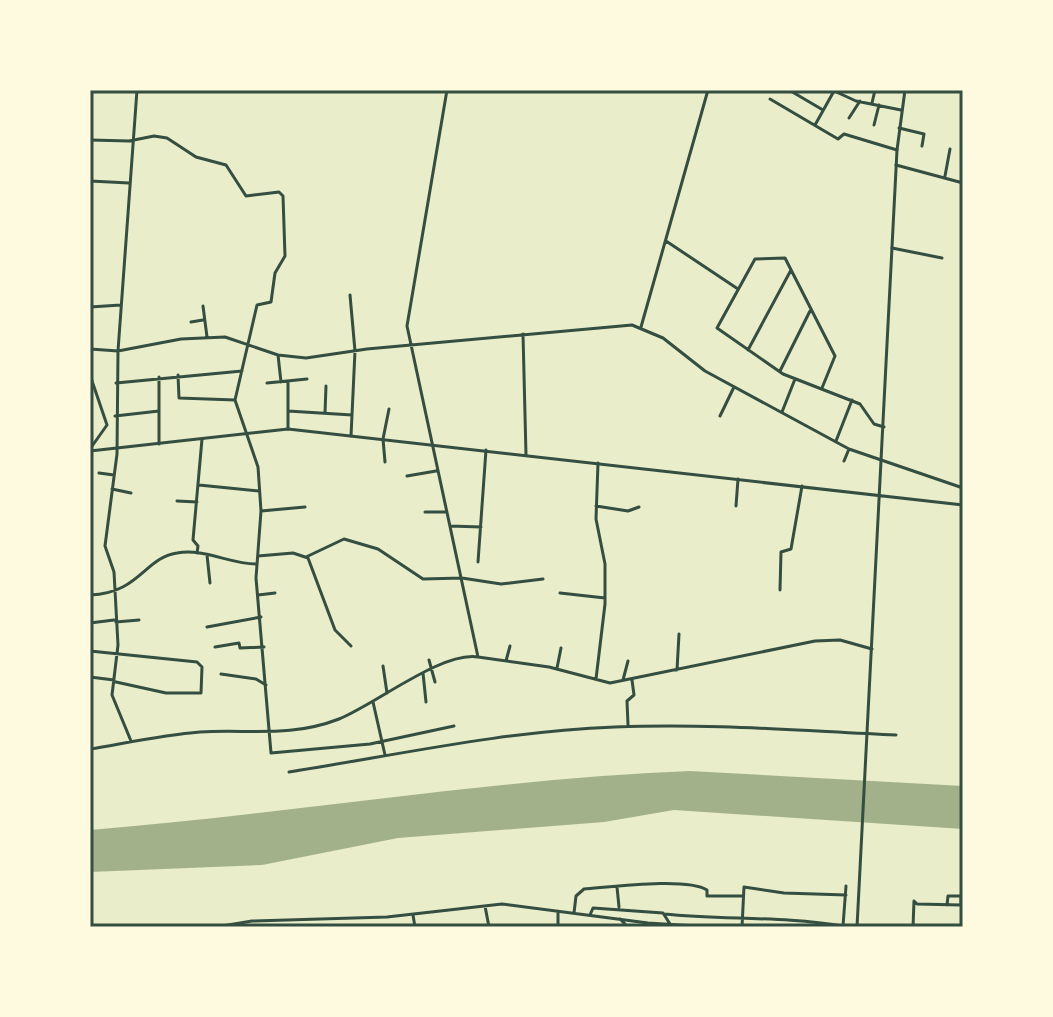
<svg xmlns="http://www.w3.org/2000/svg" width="1053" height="1017" viewBox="0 0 1053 1017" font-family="Ubuntu,sans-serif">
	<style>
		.water { fill: #a3b18a }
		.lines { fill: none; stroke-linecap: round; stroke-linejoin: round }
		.minor { stroke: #344e41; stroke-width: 3 }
		.tertiary { stroke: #344e41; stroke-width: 3 }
		.neatline { fill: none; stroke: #344e41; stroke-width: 3 }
	</style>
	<rect width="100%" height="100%" fill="#e9edc9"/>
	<!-- water -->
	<path class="water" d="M690,771L963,786V829L674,810L604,822L398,838L262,865L90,872V830C291,814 489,779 690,771Z"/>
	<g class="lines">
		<!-- minor -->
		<path class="minor" d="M447,90L407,326L478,657L549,667L610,683L815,641L840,640L872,649
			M789,90L823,110
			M832,90L856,101L901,110
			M770,99L838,139L844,134L897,150
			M872,103L875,90
			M849,118L860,101
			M815,125L834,91
			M874,125L879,105
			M899,128L924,134L922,146
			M90,140L129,141L154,136L167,138L196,157L226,165L246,196L279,192L283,196L285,256L275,273L271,302L257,305L235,400L258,467L261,511L256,578L271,753L370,744L454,726
			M896,165L963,183
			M945,176L950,149
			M90,181L129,183
			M666,241L738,289
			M892,248L942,258
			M350,295L355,351L351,436
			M203,306L207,337
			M90,307L121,305
			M191,322L203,320
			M641,327L708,90
			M523,334L526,455
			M90,349L118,351L181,339L225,337L278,355L306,358L367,349L632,325L663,338L705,371L849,449L963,488
			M748,350L791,270
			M278,355L281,382
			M780,371L810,311
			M90,375L107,425L90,449
			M178,375L179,398L235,400
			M159,377V444
			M116,383L242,371
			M267,383L307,379
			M822,388L835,356L785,258L755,259L717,328L783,374L860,404L874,424L884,427
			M288,411L352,415
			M782,412L795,379
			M325,413L326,386
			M115,416L159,411
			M720,416L734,387
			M288,429V381
			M836,441L852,400
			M844,461L849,449
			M385,462L383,439L389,409
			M99,473L114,475
			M407,476L436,471
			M199,485L259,491
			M112,489L131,493
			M177,501L197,502
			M596,506L628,511L639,507
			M736,506L738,479
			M261,511L305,507
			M425,512H446
			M450,526L481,527
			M197,553L198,546L193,540L202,439
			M207,555L210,583
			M258,556L293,553L308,558L335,630L351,646
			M306,557L344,539L378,549L423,579L462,578L501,584L543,579
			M478,562L486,450
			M780,590L781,552L791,549L802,486
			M560,593L605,598
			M90,595C140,593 144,558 177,553C204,548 230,564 256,564
			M258,595L275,593
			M116,622L139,620
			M90,623L114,620
			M207,627L261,617
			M215,647L239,643L240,648L264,647
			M90,651L197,662L202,667L201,693H166L116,682
			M429,660L435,682
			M506,661L510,646
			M383,666L387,693
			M557,668L561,648
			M677,670L679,634
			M423,673L426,702
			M221,674L256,679L266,685
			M90,677L114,680
			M596,679L605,604V564L596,519L598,463
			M623,680L628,661
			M373,702L385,755
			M628,725L627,701L634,695L632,680
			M131,741L112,695L118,645L114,572L105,546L117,454L118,351L137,90
			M90,749C126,743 163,735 200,732C249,729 290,738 339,719C376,704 442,651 478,657
			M289,772C397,755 505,731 615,727C710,723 803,731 896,735
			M617,887L619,907
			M485,906L489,927
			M574,913L576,896L584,889C611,887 687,877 707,890V896H743
			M664,914C723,920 784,916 843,926L846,886
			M413,915L415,927
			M590,915L593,908L663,913L670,924
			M620,919L628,927
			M216,927L252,921L387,917L502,904L648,923L712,927
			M558,927V911
			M742,927L744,887L784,893L846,895
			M913,927L914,901L917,904L961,905V896H948L947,905"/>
		<!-- tertiary -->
		<path class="tertiary" d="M90,451L288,429L963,505
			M857,927L897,150L905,90"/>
	</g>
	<!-- border -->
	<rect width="1053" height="1017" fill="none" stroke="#fefae0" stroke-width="184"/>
	<rect x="92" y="92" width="869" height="833" class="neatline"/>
</svg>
